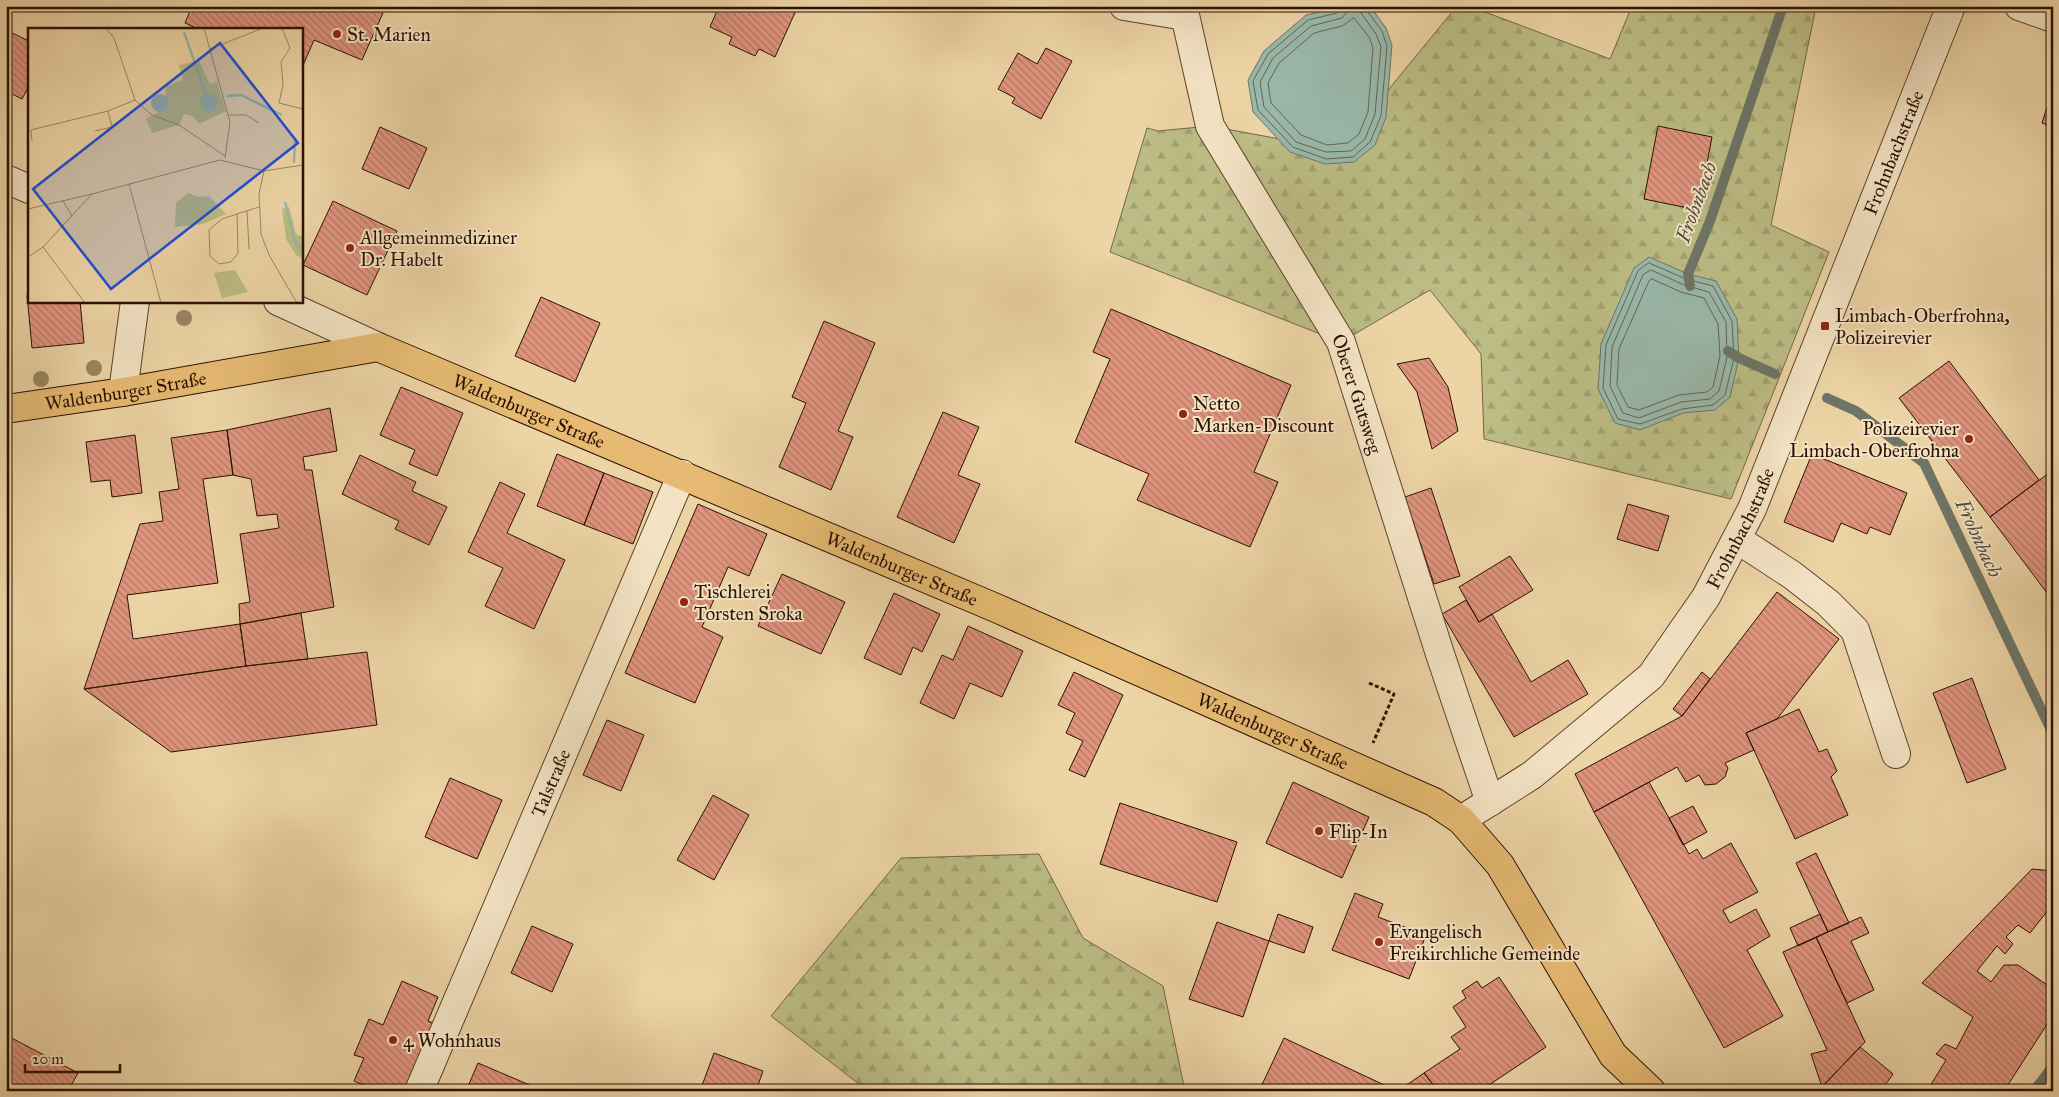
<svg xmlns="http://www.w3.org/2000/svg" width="2059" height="1097" viewBox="0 0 2059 1097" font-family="'IM FELL Great Primer',serif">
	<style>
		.forest { fill: url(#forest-firs); stroke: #746643 }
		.water { fill: #99b8aa; stroke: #6d7567 }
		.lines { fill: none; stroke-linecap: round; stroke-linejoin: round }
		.shore { stroke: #626456; stroke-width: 1 }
		.stream { stroke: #6d7567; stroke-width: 10 }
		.building { fill: url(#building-back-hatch); stroke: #2b1102 }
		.minor-casing { stroke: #5c422b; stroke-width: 30 }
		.major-casing { stroke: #2b1102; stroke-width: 30 }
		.path { stroke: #2b1102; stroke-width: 3; stroke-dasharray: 4 2.5; stroke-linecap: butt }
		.minor { stroke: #f3e3c4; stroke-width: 28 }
		.major { stroke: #e6ba72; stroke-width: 28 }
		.tree { fill: #9a8561 }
		.poi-dot { fill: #8f2418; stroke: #f3e3c4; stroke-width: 2 }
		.labels { text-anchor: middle; stroke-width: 4; stroke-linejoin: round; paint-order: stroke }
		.poi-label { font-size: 19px; fill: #2b1102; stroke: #f3e3c4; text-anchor: start }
		.street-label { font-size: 19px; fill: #2b1102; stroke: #f3e3c4 }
		.water-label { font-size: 20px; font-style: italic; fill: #524b3d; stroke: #f3e3c4 }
		.inset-river { fill: none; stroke: #99b8aa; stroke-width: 2.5 }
		.inset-road { fill: none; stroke: #9f8664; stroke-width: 1 }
		.view { fill: #1d4ed8; fill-opacity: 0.15; stroke: #1d4ed8; stroke-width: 2.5 }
		.inset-edge { fill: none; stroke: #2b1102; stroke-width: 2.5 }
	</style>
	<defs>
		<pattern id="forest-firs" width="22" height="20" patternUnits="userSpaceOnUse" patternTransform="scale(1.25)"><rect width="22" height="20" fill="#bcbc84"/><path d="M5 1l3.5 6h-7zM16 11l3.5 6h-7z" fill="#a2a170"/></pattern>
		<pattern id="building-back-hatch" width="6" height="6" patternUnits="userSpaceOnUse" patternTransform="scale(1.25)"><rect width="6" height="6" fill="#df947e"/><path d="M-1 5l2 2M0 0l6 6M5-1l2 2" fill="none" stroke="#b57765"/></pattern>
	</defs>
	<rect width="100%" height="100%" fill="#edd4a5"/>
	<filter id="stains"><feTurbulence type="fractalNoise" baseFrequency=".004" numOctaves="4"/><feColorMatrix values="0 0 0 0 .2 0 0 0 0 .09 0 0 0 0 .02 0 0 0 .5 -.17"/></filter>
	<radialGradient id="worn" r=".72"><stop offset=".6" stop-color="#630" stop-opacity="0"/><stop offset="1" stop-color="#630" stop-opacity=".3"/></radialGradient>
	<!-- forest -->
	<path class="forest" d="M1457,6H1469L1610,59L1632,6L1816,7L1771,225L1829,252L1731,499L1484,439L1481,354L1430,290L1341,342L1110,252L1147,128L1158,131L1210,126L1339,150Z
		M1039,854L1083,938L1163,986L1185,1091H868L771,1016L901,858Z"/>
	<!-- water -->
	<path class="water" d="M1370,6L1386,28L1392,45L1386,117L1375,145L1354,162L1325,164L1290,152L1253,112L1248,80L1264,51L1306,15L1343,7Z
		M1649,257L1688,274L1716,281L1737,319L1739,358L1730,397L1715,410L1683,413L1640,430L1615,423L1598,389L1601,344L1634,268Z"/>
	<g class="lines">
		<!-- shore -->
		<path class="shore" d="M1341,6L1340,11L1337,13L1308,20L1268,54L1253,81L1258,110L1293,147L1326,159L1353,157L1370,142L1381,116L1387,46L1382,31L1367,11L1366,6
			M1347,6L1346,13L1342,18L1311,26L1273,58L1260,82L1264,107L1296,142L1326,152L1351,151L1365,139L1375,114L1381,47L1376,34L1361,13L1360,6
			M1354,18L1369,37L1373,48L1368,112L1359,134L1348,143L1327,145L1301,135L1271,103L1268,83L1279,63L1314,33L1342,26Z
			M1649,263L1686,279L1713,286L1732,321L1734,358L1725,395L1713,405L1682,409L1640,424L1618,419L1603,388L1606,345L1638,271Z
			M1651,270L1684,285L1709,292L1726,322L1727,357L1719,391L1710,399L1681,402L1639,418L1623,413L1610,386L1612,347L1643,275Z
			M1652,279L1681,292L1704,298L1718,324L1720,356L1713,387L1707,392L1679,395L1639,410L1628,407L1617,385L1619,349L1649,281Z"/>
		<!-- stream -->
		<path class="stream" d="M1690,286L1688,274L1710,221L1783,6
			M1728,351L1739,358L1775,374
			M1827,398L1856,411L1924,463L2053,734
			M2034,1091L2053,1066"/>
	</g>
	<!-- building -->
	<path class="building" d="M192,6H386L362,60L314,40L301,70V29H198L185,23Z
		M719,6H798L775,57L759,49L755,56L729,44L732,37L710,27Z
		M6,30L29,41V86L22,99L6,91Z
		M1046,48L1072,61L1041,119L1012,103L1015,98L998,89L1018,53L1037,64Z
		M2053,88V127L2042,123Z
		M1658,126L1712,137L1698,210L1644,199Z
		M380,127L427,148L409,189L362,169Z
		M333,201L397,231L367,295L303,265Z
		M29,294V301H80L84,343L32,348L27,295Z
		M541,297L600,323L575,382L515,356Z
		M1111,309L1291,385L1254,472L1278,482L1250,547L1137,500L1149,474L1075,442L1110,359L1093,352Z
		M6,311L10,338L6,339Z
		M824,321L875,343L838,431L853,437L831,490L779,467L806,403L792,397Z
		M1429,358L1448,387L1458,431L1432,449L1417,392L1397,364Z
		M1949,361L2039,480L1990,517L1899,398Z
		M401,387L463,413L437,476L409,464L415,450L380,435Z
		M330,408L337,451L303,457L305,470H312L334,607L240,624L239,604L250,602L240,534L279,528L277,514L257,516L251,479L233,475L227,430Z
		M943,412L979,427L958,475L980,484L954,543L897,517Z
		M227,430L233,475L203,479L218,583L127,595L133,639L240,624L246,666L84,689L140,524L163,521L159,492L179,489L171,438Z
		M135,435L142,493L112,497L110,480L91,482L86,442Z
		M557,454L604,473L584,525L537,506Z
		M1812,454L1907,493L1890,535L1870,527L1867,534L1841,523L1833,542L1784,522Z
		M360,455L416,482L412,491L447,507L429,545L395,529L399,521L342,494Z
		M2053,470V601L1990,517Z
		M604,473L653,492L633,544L584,525Z
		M500,482L525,494L507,533L565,560L534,629L485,606L503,568L468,552Z
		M1431,488L1460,576L1434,584L1405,497Z
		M6,503L10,538H6Z
		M698,504L767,534L749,576L728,567L702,627L723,637L695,703L625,673Z
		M1628,504L1669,516L1658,551L1617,539Z
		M1510,556L1533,590L1479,622L1459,587Z
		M782,574L845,602L821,654L758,626Z
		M1777,592L1839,639L1777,719L1746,733L1754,750L1725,763L1728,768L1725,777L1716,784L1705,785L1699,775L1686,782L1677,767L1594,812L1575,774L1682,716Z
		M894,593L940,614L922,652L913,647L901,675L864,658Z
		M1466,600L1479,622L1492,614L1531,682L1568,660L1588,694L1514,737L1442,614Z
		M301,613L308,659L246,666L240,624Z
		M968,626L1023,651L1002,697L970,683L954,719L920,703L942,655L953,660Z
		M367,652L377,725L171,752L84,689L246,666Z
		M1074,672L1123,695L1085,777L1069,770L1083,741L1066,733L1075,713L1058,705Z
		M1702,672L1710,679L1682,716L1673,709Z
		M1972,678L2006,769L1967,783L1933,693Z
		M1799,709L1819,752L1827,749L1837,771L1831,777L1848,815L1795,839L1746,733Z
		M607,720L644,735L621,791L583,775Z
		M450,778L502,800L477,859L425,837Z
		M1293,782L1369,817L1342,878L1266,843Z
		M1649,782L1689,854L1697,849L1703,859L1731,843L1758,892L1723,910L1730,923L1756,909L1770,936L1747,950L1783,1016L1724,1048L1594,812Z
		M713,795L749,815L714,880L677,860Z
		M1120,803L1237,842L1217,902L1100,864Z
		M1693,806L1707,832L1683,845L1669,818Z
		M1816,853L1849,923L1828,932L1796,863Z
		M2032,869L2053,871V904L2030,933L2018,925L2006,937L2013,944L2005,954L1997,946L1977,971L1991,982L2004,965H2018L2053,989V1015L2004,1091H1927L1946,1060L1936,1054L1945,1044L1956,1049L1973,1017L1922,983Z
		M1355,893L1383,904L1378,917L1426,935L1409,979L1332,950Z
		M1278,914L1313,927L1304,953L1269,941Z
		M1820,914L1828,932L1798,946L1790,928Z
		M1861,917L1869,933L1851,941L1874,990L1847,1003L1816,937Z
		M1217,922L1269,941L1243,1017L1189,999Z
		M532,926L573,944L552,992L511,973Z
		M1816,937L1865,1042L1822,1087L1811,1054L1827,1050L1783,952Z
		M1499,977L1546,1047L1480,1091H1438L1424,1073L1460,1049L1451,1037L1466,1027L1453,1007L1466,998L1462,991L1477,981L1482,988Z
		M402,981L438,997L428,1021L433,1023L404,1091H378L354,1081L364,1058L354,1055L369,1019L383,1025Z
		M6,1035L78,1073L68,1091H6Z
		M1284,1038L1301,1046L1397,1091H1259Z
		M1860,1047L1893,1074L1881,1091H1818Z
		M714,1053L763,1071L756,1091H700Z
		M478,1063L532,1086L530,1091H466Z
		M1424,1073L1438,1091H1398Z"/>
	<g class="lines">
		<defs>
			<g id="minor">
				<path d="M1124,6L1185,16"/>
				<path id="s1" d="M1183,6L1210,126L1341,342L1440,654L1490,802"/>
				<path d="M2019,6L2053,18"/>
				<path d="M6,179L29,189"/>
				<path d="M278,301L378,347"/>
				<path d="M123,392L135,301"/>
				<path d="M1737,539L1792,575L1828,603L1855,630L1896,754"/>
				<path id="s2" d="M1461,820L1532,775L1651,676L1706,597L1752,509L1951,6"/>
				<path id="s3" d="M419,1091L682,474"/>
			</g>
			<g id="major">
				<path id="s4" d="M6,409L123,392L378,347L996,608L1434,802L1461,820L1500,865L1613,1055L1651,1091"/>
			</g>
		</defs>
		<!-- minor casing -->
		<use href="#minor" class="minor-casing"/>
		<!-- major casing -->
		<use href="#major" class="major-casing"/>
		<!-- path -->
		<path class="path" d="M1369,683L1394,694L1373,743"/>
		<!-- minor -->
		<use href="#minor" class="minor"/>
		<!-- major -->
		<use href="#major" class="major"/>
	</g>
	<!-- trees -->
	<g class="tree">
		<circle cx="184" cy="318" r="8"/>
		<circle cx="94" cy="368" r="8"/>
		<circle cx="41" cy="379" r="8"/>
	</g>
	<!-- markers -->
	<g class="poi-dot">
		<circle cx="337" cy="34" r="5"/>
		<circle cx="350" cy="248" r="5"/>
		<rect x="1820" y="321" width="10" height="10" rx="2.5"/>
		<circle cx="1183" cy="414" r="5"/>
		<circle cx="1969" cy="439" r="5"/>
		<circle cx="684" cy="602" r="5"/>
		<circle cx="1319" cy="831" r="5"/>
		<circle cx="1379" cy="942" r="5"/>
		<circle cx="393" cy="1040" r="5"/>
	</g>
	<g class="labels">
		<!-- poi labels -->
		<g class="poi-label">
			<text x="347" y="41">St. Marien</text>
			<text x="360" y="244">Allgemeinmediziner<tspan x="360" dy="22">Dr. Habelt</tspan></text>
			<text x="1835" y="322">Limbach-Oberfrohna,<tspan x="1835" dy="22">Polizeirevier</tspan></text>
			<text x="1193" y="410">Netto<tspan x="1193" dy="22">Marken-Discount</tspan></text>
			<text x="1959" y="435" text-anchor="end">Polizeirevier<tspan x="1959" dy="22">Limbach-Oberfrohna</tspan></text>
			<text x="694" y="598">Tischlerei<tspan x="694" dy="22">Torsten Sroka</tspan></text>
			<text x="1329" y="838">Flip-In</text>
			<text x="1389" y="938">Evangelisch<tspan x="1389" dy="22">Freikirchliche Gemeinde</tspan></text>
			<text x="403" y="1047">4 Wohnhaus</text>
		</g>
		<!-- street labels -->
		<g class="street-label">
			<text dy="7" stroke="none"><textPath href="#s2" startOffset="818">Frohnbachstraße</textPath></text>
			<text dy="7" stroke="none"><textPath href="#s4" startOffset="121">Waldenburger Straße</textPath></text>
			<text dy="7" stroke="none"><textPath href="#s1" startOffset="430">Oberer Gutsweg</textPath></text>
			<text dy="7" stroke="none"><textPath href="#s4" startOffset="541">Waldenburger Straße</textPath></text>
			<text dy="7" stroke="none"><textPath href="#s2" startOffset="412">Frohnbachstraße</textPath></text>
			<text dy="7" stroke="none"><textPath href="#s4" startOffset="946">Waldenburger Straße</textPath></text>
			<text dy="7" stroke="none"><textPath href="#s4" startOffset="1351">Waldenburger Straße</textPath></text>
			<text dy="7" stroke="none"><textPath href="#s3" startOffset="335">Talstraße</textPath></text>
		</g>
		<!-- water labels -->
		<g class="water-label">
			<text transform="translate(1696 202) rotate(-70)" y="7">Frohnbach</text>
			<text transform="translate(1979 538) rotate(65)" y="7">Frohnbach</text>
		</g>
	</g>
	<!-- overview -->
	<g transform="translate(28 28)">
		<rect width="275" height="275" fill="#edd4a5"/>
		<path d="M207,242L220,264L194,270L186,245Z" fill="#bcbc84"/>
		<path d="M171,33L182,56L189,54L198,83L171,96L165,88L156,86L151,97L124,105L118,91L137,80L138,58L155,52L151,37ZM160,165L170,169L181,168L198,186L175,196L147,199L148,175ZM261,179L268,206L275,209V230L268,227L258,211L254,181Z" fill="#bcbc84"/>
		<path d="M172 74a9 9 0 1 1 18 0a9 9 0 1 1-18 0ZM123 75a9 9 0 1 1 18 0a9 9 0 1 1-18 0Z" fill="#99b8aa"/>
		<path class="inset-river" d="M156,4L178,67M199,68L213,67L254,87M266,135L267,109M257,174L267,213L275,224"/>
		<path class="inset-road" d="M78,0L86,10L107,72L124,87L151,97L197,128M176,0L202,94L197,130M254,0L262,20L253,34L255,57L251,75L275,81M182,21L235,0M201,87H218L231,95M67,103L84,99L80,83L107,72M4,113L3,102L80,83M236,143L231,166L233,206L241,227L269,275M101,156L133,275M35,173L44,188M0,181L64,166M219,183L221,221M209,186L194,191L181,202L182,228L191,236L203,234L210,225L209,186L231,179M15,219L57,275M0,229L15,219L64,166L192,132L236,143L275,137"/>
		<path class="view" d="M192,15L270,115L83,261L5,161Z"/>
		<rect width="275" height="275" class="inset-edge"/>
	</g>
	<!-- margin -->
	<rect width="2059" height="1097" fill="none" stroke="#edd4a5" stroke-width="25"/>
	<rect x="8" y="8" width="2044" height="1082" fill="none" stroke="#2b1102" stroke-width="2.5"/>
	<rect x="12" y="12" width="2034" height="1072" fill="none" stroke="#2b1102"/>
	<!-- scale -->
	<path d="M25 1064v8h95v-8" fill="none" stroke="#2b1102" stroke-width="2.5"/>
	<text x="32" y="1064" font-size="15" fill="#2b1102" stroke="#f3e3c4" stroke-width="4" paint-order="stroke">20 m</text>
	<rect width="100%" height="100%" filter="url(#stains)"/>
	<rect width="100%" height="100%" fill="url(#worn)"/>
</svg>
